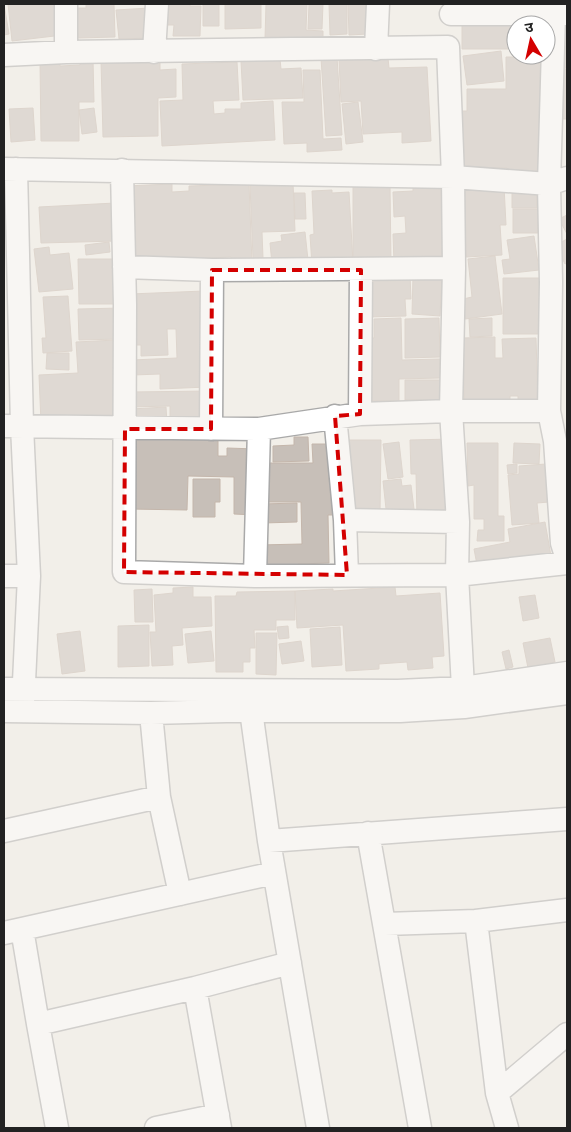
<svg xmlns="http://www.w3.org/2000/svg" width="571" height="1132" viewBox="0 0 571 1132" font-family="'PT Sans Narrow','Noto Sans Devanagari',sans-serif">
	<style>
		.building { fill: #c7bfb8; stroke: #c4b6ab }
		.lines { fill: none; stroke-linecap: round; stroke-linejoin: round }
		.minor-casing { stroke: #a9a9a9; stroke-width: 25 }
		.minor { stroke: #fff; stroke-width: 22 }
		.marked { fill: none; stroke: #d40000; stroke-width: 4; stroke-dasharray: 10 6; stroke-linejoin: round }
	</style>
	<rect width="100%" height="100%" fill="#f2efe9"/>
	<!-- building -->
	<path class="building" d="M4,4L9,34L4,35Z
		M8,4H59L63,35L12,41Z
		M86,4H114L115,37L78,38L77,8H86Z
		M166,4H190V6H201L200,36H173L174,25H165Z
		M203,4H219V26H203Z
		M225,4H261V28L225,29Z
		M266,4H307L306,30L323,31V40L265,39Z
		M309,4H323L322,29H308Z
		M329,4H347V34L330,35Z
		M348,4H368V34L349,35Z
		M149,8L152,38L119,39L116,10Z
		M462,23L516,25V49H462Z
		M567,25V68H559L556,26Z
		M501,51L504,81L467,85L463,56Z
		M337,57L342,135L326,136L321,58Z
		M506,57H544L545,175L507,176V168L458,169L457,111H467V89H506Z
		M388,58L389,68L427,67L431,141L402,143V132L363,134L361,101L341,102L339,60Z
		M280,59L281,69L301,68L303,98L243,100L241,61Z
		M40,60H60V66L80,65V60H93L94,102H79V141H41Z
		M101,61H160V70L176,69V97L158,98V136L103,137Z
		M237,62L239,100L213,101L214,114L225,113V109H241V103L273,101L275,140L162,146L160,101L183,100L182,64Z
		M567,69V119H562L557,70Z
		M303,70H320L323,139L341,138L342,150L307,152V143L284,144L282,102H304Z
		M358,102L363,142L346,144L342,104Z
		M33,108L35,140L11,142L9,109Z
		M94,108L97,132L82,134L79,110Z
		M293,183L295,231L262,232L263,258H253L250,185Z
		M172,184V192L189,191V186L249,184L252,263L232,264L231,257L129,262L125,186Z
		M441,184L444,262L394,263L393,234L406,233L405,216L394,217L393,192L413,191V185Z
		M353,185H390L391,264L353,263Z
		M504,186L506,225H500L502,255L466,257L462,188Z
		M537,187V208H512V188Z
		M332,190V193L349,192L353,263L312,265L310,235L314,234L312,191Z
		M294,193H305L306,219H295Z
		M115,203L117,241L41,243L39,207Z
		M513,209H538V233H513Z
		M567,215V234L559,219Z
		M305,232L308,260L272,264L270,243L282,241L281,235Z
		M534,236L539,270L504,274L502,260L510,259L507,240Z
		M567,239V263L565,264L556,245Z
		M109,242L110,252L86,255L85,245Z
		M49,247L50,255L69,253L73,289L39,292L34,249Z
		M495,256L502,314L465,319L463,299L472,297L468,259Z
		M78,259H114V304H79Z
		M410,275L411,299H405L406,316L366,317L365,276Z
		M413,276L442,277L440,316L412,314Z
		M503,278H541V334H503Z
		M204,291L207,387L160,389V374L133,375L132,360L177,358L176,329H167L168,355L141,356V345H131L130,294Z
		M68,296L72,351L43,353L42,338H46L43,297Z
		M121,308V339L79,340L78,309Z
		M401,318L402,360L440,359V378L399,379V401H370L368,338H374V319Z
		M439,318L440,357L405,358V319Z
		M492,318V336L470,337L469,319Z
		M495,337V358H503L502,339L536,338L538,401L518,402V396H510V401L464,400L463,338Z
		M116,340L119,419L41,423L39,375L78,373L76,342Z
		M47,353H69V370L46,369Z
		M405,380H442V400H405Z
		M208,391V420L170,421V406L131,407L130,392Z
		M166,407L167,423L132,425L131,409Z
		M132,437L218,439V456H227V448L256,449L255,515L234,514V477L188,476L187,510L130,509Z
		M294,437H308L309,461L273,462V446L294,445Z
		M452,439L454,515L417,516L416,474H411L410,440Z
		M349,440H381L380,514L348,513Z
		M399,442L403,477L388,479L383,444Z
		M467,443H498V516H504V541H477L478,530H484V519H474V485L468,486Z
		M514,443L540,444L539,464L513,463Z
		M312,444H336L337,515H328L329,563L298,564V569L259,570V545L302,544L301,502H265L264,463H313Z
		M517,464V473L508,474L507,465Z
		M546,464L549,502L537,503L539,523L512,525L508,475L519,474V466Z
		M193,479H220V502H215V517H193Z
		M401,479L402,486L411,485L415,517L387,518L383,481Z
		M297,503V522L263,523L262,504Z
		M545,522L551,556L478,570L474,549L510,542L508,529Z
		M193,587V597H211L212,626L182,628L183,645L172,646L173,665L152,666L150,632H156L154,595L173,593V588Z
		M395,587L396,596L440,593L444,656L432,657L433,668L408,670L407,662L379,664V669L346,671L343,625L297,628L295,591L333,589V591Z
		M152,589L153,622H135L134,590Z
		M295,591V620H276V630H254L255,648H250V662H243V672H216L215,596H236L237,592Z
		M535,595L539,618L523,621L519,597Z
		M149,625V666L118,667V626Z
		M288,626L289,638L279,639L277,627Z
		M340,627L342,665L312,667L310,629Z
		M80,631L85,671L62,674L57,634Z
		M211,631L214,661L188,663L185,634Z
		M256,633H277L276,675L256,674Z
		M550,638L555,662L528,668L523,643Z
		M301,641L304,661L282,664L279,644Z
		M509,650L513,667L506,669L502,652Z"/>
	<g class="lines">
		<defs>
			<path id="minor" d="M451,14H567
				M554,14L549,184L551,282L549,411L555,441L562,543L567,559
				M376,49L378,4
				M66,52V4
				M154,52L157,4
				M4,55L66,52L448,47L453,177L549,184L567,178
				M4,169L453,177L454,268L451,411L458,522L457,575L463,688
				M16,169L22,426L29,576L23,703
				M122,170L125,305L124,572L255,576L457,575L567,563
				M124,267L212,270L454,268
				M360,414L361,270
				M335,416L345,520L347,575
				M4,426L259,429L360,414L451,411H549
				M211,429L212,270
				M345,520L458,522
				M4,576H29
				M255,576L259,429
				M4,689L398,691L463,688L567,673
				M249,696L269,841L318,1128
				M4,711L151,713L226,711H400L464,707L567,693
				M159,797L180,894
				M4,831L159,797L151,713
				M368,833L420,1128
				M269,841L567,819
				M567,910L476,921L497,1093L567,1034
				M385,924L476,921
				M22,929L38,1024L195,988L290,963
				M4,933L274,873
				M195,988L220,1128
				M38,1024L57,1128
				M497,1093L507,1128
				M156,1128L218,1115"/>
		</defs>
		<!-- minor casing -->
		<use href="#minor" class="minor-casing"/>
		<!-- minor -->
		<use href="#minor" class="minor"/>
	</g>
	<!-- marked area -->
	<path d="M0 0H571V1132H0ZM212,270H361L360,414L335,416L347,575L124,572L125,429H211Z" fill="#f2efe9" fill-opacity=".55" fill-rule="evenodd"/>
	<path class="marked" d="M212,270H361L360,414L335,416L347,575L124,572L125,429H211Z"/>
	<!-- border -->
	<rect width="571" height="1132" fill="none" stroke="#222222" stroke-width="10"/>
	<!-- north arrow -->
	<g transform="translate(531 40) rotate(351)"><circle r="24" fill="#ffffff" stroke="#a7a7a7"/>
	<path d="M0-4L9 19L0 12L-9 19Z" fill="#d40000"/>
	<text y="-8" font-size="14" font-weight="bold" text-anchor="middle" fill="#222222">उ</text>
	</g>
</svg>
